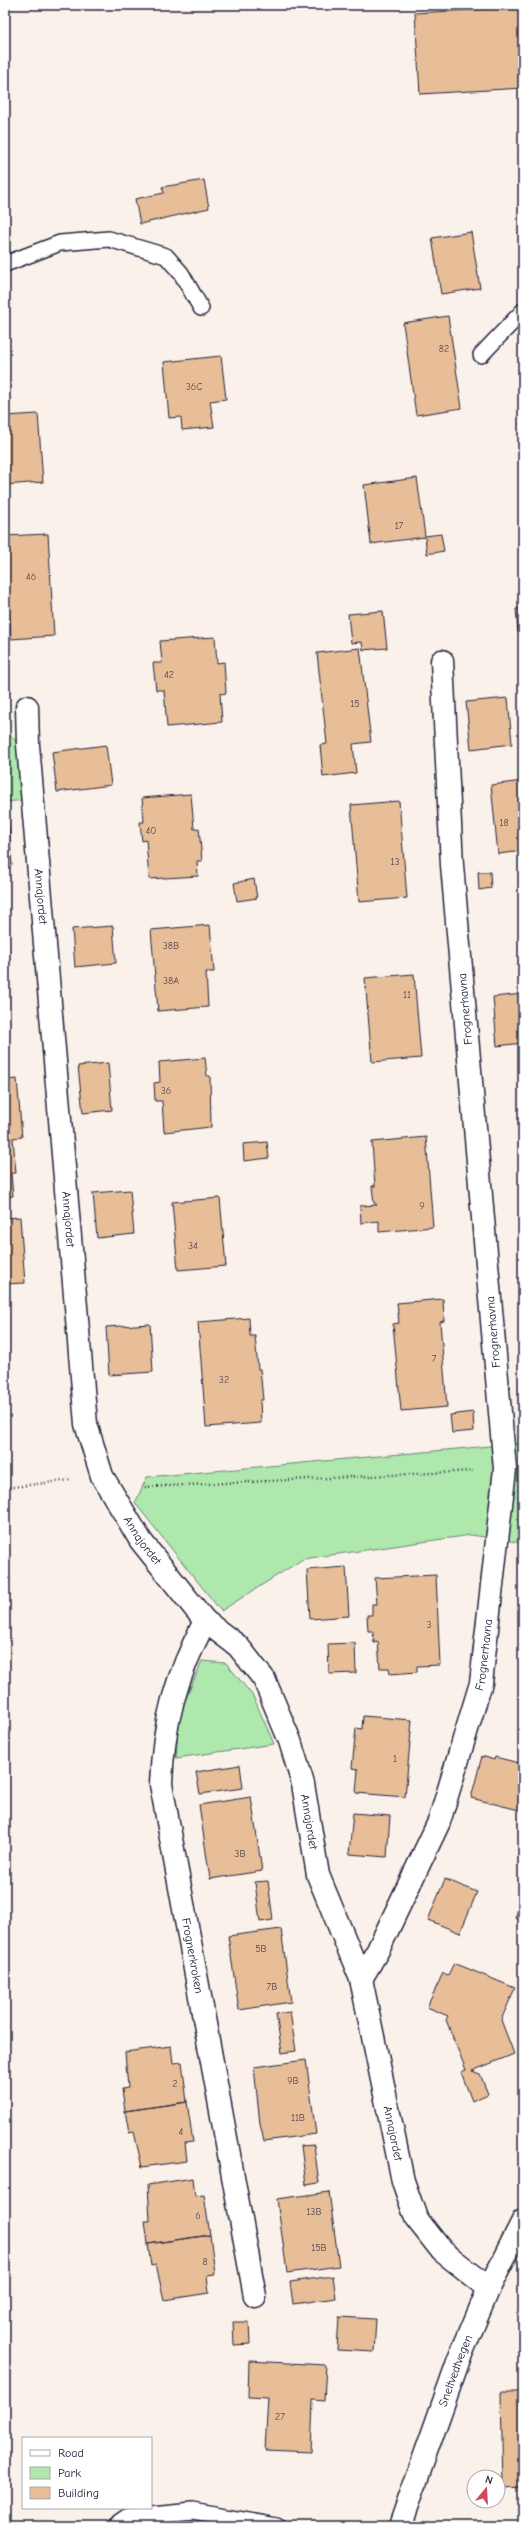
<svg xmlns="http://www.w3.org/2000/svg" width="528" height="2531" viewBox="0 0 528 2531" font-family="'Comic Neue',sans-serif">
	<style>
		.green { fill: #aee8ad; stroke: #688574 }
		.building { fill: #e8be98; stroke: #22223b }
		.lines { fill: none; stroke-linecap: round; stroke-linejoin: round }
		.lane-casing { stroke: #22223b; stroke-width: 18 }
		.street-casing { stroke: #22223b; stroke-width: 25 }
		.secondary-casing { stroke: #22223b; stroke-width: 25 }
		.path { stroke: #22223b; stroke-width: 2.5; stroke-dasharray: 1 3; stroke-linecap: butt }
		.lane { stroke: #fff; stroke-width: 15 }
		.street { stroke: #fff; stroke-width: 22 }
		.secondary { stroke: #fff; stroke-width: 22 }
		.labels { text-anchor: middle; stroke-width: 3; stroke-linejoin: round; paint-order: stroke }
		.number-label { font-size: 10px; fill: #544952 }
		.street-label { font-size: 12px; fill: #22223b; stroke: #fff }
	</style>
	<rect width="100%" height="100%" fill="#faf2ea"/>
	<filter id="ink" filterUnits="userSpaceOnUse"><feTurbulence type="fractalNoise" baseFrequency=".025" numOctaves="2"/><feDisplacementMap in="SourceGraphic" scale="8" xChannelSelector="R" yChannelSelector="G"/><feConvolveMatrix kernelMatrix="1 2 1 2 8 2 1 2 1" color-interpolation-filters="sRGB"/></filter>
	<g filter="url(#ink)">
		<!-- green -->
		<path class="green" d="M5,729L16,741L26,800L5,802Z
			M523,1443V1543L471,1535L303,1559L221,1611L135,1503L147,1477Z
			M202,1661L226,1663L253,1696L274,1744L176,1758L179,1715Z"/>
		<!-- building -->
		<path class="building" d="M488,5H523V88L420,94L415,13L488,9Z
			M204,180L209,208L140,224L135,199L164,193L162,187Z
			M471,232L480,288L441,294L432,238Z
			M448,316L462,408L416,415L403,323Z
			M221,356L226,399L210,401L214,427L182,430L181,417L169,418L164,362Z
			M38,414L43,482L5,485V416Z
			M417,478L425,536L441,534L444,551L427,554L425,537L371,544L364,485Z
			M48,534L54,636L11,639L7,579H5V536Z
			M523,608V632H518L516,609Z
			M383,611L387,648L363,650L362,642L351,643L348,614Z
			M215,637L217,663L224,662L226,693L220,694L222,722L167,727L164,690H156L153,663H162L160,641Z
			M360,648L371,742L353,744L356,773L323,777L320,745L327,744L317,653Z
			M508,698L512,744L471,749L466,702Z
			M106,745L111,785L57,792L52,752Z
			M523,781V851L498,854L491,785Z
			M191,794L194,829L199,828L202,861H197L198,876L149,879L146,840L142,841L140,822H144L142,798Z
			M399,801L407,898L359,902L351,805Z
			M8,816L12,865H5V817Z
			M478,872H490L491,888L479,890Z
			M254,879L257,898L237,901L234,883Z
			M210,925L214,972H206L208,1007L158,1011L151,930Z
			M113,926L116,963L75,967L72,929Z
			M414,974L421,1058L372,1062L365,978Z
			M523,994V1043L497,1046L493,997Z
			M205,1058L207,1076H210L211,1127L164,1132L162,1101H155L154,1083L160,1082L159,1062Z
			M108,1063L112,1110L83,1113L78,1066Z
			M17,1079L22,1137L13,1138L16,1173H11L13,1196L5,1197V1080Z
			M426,1137L433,1227L379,1232V1221L361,1223L360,1206L377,1205L374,1203L372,1186H375L372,1142Z
			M267,1142L269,1158L244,1161L243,1144Z
			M130,1190L134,1234L97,1238L93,1193Z
			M220,1198L226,1266L178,1270L172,1202Z
			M20,1217L25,1283L5,1284V1218Z
			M443,1299L444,1321L440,1322L447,1407L401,1411L393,1324L399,1323L397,1303Z
			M249,1318L250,1336H255L258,1369H260L263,1400H260L261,1423L206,1427L198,1322Z
			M150,1324L153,1372L109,1375L106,1327Z
			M473,1412L474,1431L452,1433L450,1415Z
			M346,1567L349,1616L310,1619L307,1570Z
			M436,1575L440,1665L417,1666V1672L390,1674L389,1668H380L378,1642L374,1643L373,1631H368L367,1615H372V1604H377L375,1578Z
			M355,1643L356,1673L329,1674L328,1644Z
			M363,1716L412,1720L405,1797L356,1793L358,1769L352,1768L356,1728L362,1729Z
			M482,1756L494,1760L495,1757L523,1764V1811L471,1798Z
			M240,1765L243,1788L200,1794L196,1772Z
			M251,1797L262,1871L210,1879L199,1805Z
			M353,1813L390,1816L387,1857L349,1854Z
			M445,1879L477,1892L460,1933L428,1920Z
			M268,1881L273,1920L260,1922L255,1882Z
			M523,1895V1921L515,1918Z
			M281,1929L291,2002L239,2010L228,1936Z
			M454,1963L515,1988L501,2020L514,2054L472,2071L480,2074L488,2094L472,2101L461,2072L466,2070L446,2020L448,2016L427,2007L443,1973L448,1975Z
			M290,2012L296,2051L282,2053L276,2014Z
			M171,2046L173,2063L182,2062L187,2102L125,2111L122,2089L128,2088L125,2052Z
			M306,2060L316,2134L264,2141L260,2124L254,2067Z
			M187,2102L193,2142L185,2143L187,2161L142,2167L134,2132L129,2133L125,2111Z
			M314,2145L319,2183L306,2185L301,2146Z
			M193,2178L195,2196L204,2195L210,2235L148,2244L145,2221H150L148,2185Z
			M329,2192L339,2266L287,2273L277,2199Z
			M210,2235L215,2274L207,2275L209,2293L164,2300L156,2265L151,2266L148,2244Z
			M333,2276L336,2298L293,2304L290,2282Z
			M339,2317L376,2319L374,2352L337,2350Z
			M233,2322H249L250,2344L234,2345Z
			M249,2361L326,2365L324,2401L313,2400L311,2452L265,2450L268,2398L248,2397Z
			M501,2392H523V2487L503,2488Z"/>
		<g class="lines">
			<defs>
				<path id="lane" d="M5,264L60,243L109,239L166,256L181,273L201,308
					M481,355L523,311
					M116,2526L129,2517L193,2511L277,2526"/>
				<g id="street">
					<path id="s1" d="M27,707L28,745L86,1424L102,1476L141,1541L205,1621L238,1646L264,1679L290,1741L303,1784L318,1875L361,1979L403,2181L416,2218L442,2251L489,2288"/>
					<path id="s2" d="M205,1621C176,1677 163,1722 161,1784L255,2296"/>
					<path id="s3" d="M361,1979L378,1950L439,1822L481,1683L505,1469L452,865L442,661"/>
				</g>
				<g id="secondary">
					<path id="s4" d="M400,2526L459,2359L489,2288L523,2221"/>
				</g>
			</defs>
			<!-- lane casing -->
			<use href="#lane" class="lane-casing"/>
			<!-- street casing -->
			<use href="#street" class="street-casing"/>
			<!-- secondary casing -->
			<use href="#secondary" class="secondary-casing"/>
			<!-- path -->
			<path class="path" d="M145,1487L473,1471
				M5,1488L70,1480"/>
			<!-- lane -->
			<use href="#lane" class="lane"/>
			<!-- street -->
			<use href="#street" class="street"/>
			<!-- secondary -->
			<use href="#secondary" class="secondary"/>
		</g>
	</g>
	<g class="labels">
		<!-- number labels -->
		<g class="number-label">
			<text x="444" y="352">82</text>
			<text x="194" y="390">36C</text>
			<text x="399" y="529">17</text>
			<text x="31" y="580">46</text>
			<text x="169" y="678">42</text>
			<text x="355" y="707">15</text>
			<text x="504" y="826">18</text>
			<text x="151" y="834">40</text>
			<text x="395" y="865">13</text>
			<text x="171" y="949">38B</text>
			<text x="171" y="984">38A</text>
			<text x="407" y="998">11</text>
			<text x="166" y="1094">36</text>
			<text x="422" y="1209">9</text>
			<text x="193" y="1249">34</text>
			<text x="434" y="1362">7</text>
			<text x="224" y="1383">32</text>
			<text x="429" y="1628">3</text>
			<text x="395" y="1762">1</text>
			<text x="240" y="1857">3B</text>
			<text x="261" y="1952">5B</text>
			<text x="272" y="1990">7B</text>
			<text x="293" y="2084">9B</text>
			<text x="175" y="2087">2</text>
			<text x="298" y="2121">11B</text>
			<text x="181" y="2135">4</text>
			<text x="314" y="2215">13B</text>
			<text x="198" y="2219">6</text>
			<text x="319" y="2251">15B</text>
			<text x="205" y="2265">8</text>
			<text x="280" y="2420">27</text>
		</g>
		<!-- street labels -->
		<g class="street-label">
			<text dy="4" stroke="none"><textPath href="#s1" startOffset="190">Annajordet</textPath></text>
			<text transform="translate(465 1009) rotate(-95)" y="4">Frognerhavna</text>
			<text dy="4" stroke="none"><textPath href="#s1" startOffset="514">Annajordet</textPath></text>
			<text transform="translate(493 1332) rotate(-95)" y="4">Frognerhavna</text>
			<text dy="4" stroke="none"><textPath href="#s1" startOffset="850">Annajordet</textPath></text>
			<text dy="4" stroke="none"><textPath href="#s3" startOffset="349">Frognerhavna</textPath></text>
			<text dy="4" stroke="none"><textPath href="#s1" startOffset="1186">Annajordet</textPath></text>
			<text dy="4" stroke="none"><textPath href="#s2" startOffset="345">Frognerkroken</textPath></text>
			<text dy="4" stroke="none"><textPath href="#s1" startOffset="1510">Annajordet</textPath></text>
			<text dy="4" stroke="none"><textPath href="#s4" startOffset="165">Sneltvedtvegen</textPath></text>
		</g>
	</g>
	<!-- margin -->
	<rect width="528" height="2531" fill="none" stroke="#fff" stroke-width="20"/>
	<rect x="10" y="10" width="508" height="2511" fill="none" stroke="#22223b" stroke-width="1.5" filter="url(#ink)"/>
	<!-- legend -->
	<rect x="22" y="2437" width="130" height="72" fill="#ffffff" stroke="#a7a7b1"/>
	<rect x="30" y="2450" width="20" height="6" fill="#ffffff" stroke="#a7a7b1"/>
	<text x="58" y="2457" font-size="12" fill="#22223b">Road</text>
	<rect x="30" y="2467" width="20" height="12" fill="#aee8ad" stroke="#a7a7b1"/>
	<text x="58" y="2477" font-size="12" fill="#22223b">Park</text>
	<rect x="30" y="2487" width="20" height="12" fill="#e8be98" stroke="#a7a7b1"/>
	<text x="58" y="2497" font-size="12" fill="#22223b">Building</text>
	<!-- north arrow -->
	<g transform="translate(486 2489) rotate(18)"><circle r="19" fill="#ffffff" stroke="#a7a7b1"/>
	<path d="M0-3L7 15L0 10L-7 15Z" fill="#d1495b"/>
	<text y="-6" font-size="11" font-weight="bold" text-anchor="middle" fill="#22223b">N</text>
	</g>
</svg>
